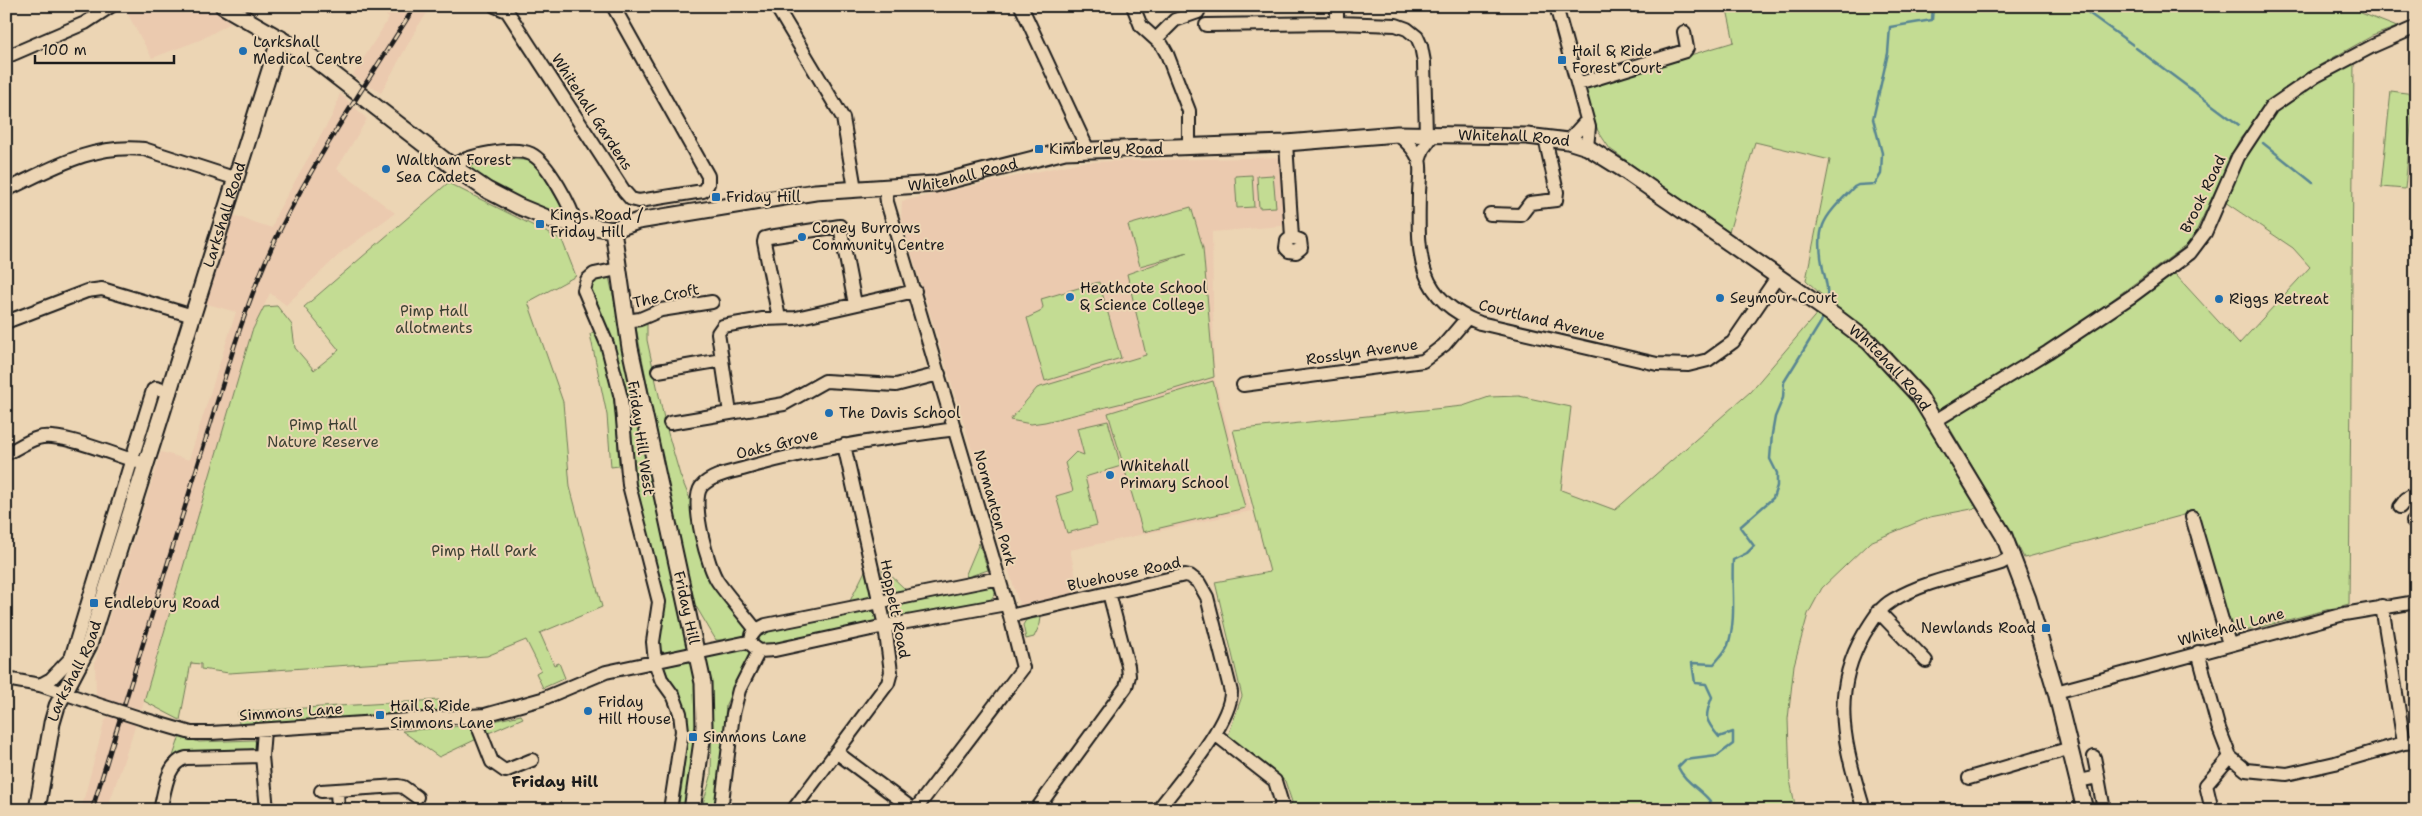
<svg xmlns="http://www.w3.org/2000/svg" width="2422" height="816" viewBox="0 0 2422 816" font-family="'Shantell Sans',sans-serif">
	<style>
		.built { fill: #ebcaaf }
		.green { fill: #c3dc93; stroke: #707c58 }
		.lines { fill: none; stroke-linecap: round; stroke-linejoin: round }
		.stream { stroke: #598692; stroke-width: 2.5 }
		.minor-casing { stroke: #1c1c1c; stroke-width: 16 }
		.major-casing { stroke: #1c1c1c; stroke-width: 19 }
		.minor { stroke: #ecd5b4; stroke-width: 12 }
		.major { stroke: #ecd5b4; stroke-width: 15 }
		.rail-casing { stroke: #1c1c1c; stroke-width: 4.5 }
		.rail { stroke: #ecd5b4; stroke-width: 2.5; stroke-dasharray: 8; stroke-linecap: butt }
		.minor-bridge-casing { stroke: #1c1c1c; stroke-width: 16; stroke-linecap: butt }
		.minor-bridge { stroke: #ecd5b4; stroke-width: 12 }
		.poi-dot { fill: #1f6fb2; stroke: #ecd5b4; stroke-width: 2 }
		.labels { text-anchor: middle; stroke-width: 4; stroke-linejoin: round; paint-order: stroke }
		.poi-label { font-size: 15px; fill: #1c1c1c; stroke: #ecd5b4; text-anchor: start }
		.street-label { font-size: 15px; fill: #1c1c1c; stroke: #ecd5b4 }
		.park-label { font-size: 15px; fill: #3d4234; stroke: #ecd5b4 }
		.neighbourhood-label { font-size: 16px; font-weight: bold; fill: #1c1c1c; stroke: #ecd5b4 }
	</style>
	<rect width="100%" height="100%" fill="#ecd5b4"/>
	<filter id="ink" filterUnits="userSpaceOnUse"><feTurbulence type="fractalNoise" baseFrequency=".02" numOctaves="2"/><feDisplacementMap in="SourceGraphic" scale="10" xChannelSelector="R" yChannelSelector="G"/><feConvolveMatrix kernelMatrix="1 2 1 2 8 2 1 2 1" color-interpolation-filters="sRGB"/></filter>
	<g filter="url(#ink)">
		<!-- built -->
		<path class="built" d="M128,6H210L231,23L200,40L152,58L126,11Z
			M375,6H432L418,26L381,93L353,75L389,18Z
			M340,93L367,119L337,169L395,213L343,251L286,305L270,293L252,331L142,709L104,700L96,695L95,662L161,452L189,460L236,312L204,303L233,215L272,228L277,213L333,114Z
			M1287,157L1291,225L1212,232L1214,377L1251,511L1070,550L1080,596L1020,607L901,219L902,201L1082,162Z
			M108,717L136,724L107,810H81L104,723Z"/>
		<!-- green -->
		<path class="green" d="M1733,6H2362L2361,13L2397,27L2372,36L2320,65L2269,104L2239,140L2191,242L2101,308L2107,319L2175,274L2239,344L2310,267L2293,248L2225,202C2237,170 2254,127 2281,105C2303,87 2329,74 2354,61L2349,604L2230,635L2195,512L2024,558L2011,532L1948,425L1920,389L1806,280L1830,160L1755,142L1729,232L1610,149L1598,131L1583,87L1734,42L1727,9Z
			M2391,91L2414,94L2405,189L2381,187Z
			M491,159L529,160L544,177L567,216C530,205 495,189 462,167Z
			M1252,175L1254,207L1237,208L1235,176Z
			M1273,175L1276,207L1259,208L1257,176Z
			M448,183L562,240L576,276L528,302L563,402L570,487L602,607L540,633L554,665L559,663L565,678L543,688L536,673L541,670L526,640L487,656L229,673L201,669V664L191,663L180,720L144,701L252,331L264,307L277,306L292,325L295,348L314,370L339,350L304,307Z
			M1191,207L1203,248L1214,377L1151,396L1045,422L1031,424L1010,420L1037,388L1146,355L1127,274L1187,253L1140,266L1128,225Z
			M609,277L690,643L686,649L664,653L660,649L658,642L665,606L631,474L625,401L587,296L593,278Z
			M1099,282L1121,358L1045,381L1027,318L1040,312L1043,307L1041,299Z
			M1819,311L1861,339L1912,395L1977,508L1930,517L1870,542L1822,588L1808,614L1794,665L1788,719L1790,780L1796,810H1287L1292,802L1285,781L1228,736L1242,696L1215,582L1270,572L1233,430L1463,406L1489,397L1519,396L1571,407L1561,490L1615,510L1750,392Z
			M647,316V340L665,423L680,475L692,504L707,569L747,626L745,635L735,640H716L694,603L677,533L634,318Z
			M596,330L610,378L616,414L619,466L611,467L607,415L590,334Z
			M1213,381L1245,508L1143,532L1108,413Z
			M1108,421L1121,466L1085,477L1097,525L1067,533L1056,496L1073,491L1065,463L1076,452L1084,455L1077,428Z
			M979,543L988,570L967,577L966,574Z
			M882,567L906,590L885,593Z
			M865,571L871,597L850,601Z
			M988,584L997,590L990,601L892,620L890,606Z
			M872,608L876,620L871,624L766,647L758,641L763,631Z
			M1041,617L1040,624L1034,637L1026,639L1023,625L1026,620Z
			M746,649L751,655L726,704L718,810H701L711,777L712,718L705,658Z
			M691,661L698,699L686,810H678L683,779L686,716L664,667Z
			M439,700V711L239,725L238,712Z
			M521,715L523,718L484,735L480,724Z
			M474,725L479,738L439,757L402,731Z
			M180,736L199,742L255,740L257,749L182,753L172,759Z"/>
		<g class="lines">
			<!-- stream -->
			<path class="stream" d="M2079,6L2133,45
				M2136,48L2239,125
				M2263,143L2313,183
				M1826,303C1829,291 1826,281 1823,269C1814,224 1825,217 1854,187L1858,185L1875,184L1881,174L1882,153L1873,119L1888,53L1890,27L1932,20L1933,6
				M1710,810V801C1699,788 1685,782 1678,767L1685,760L1717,756L1733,744V732L1719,737C1705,720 1704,718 1712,697L1706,684L1695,683L1692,663L1714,664C1719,658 1725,652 1728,645C1737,618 1731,588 1733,560L1747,553L1754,546L1740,527L1773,498L1777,486V473L1770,459L1772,434L1775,417L1783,398L1784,382L1821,322L1823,316"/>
			<defs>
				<path id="minor" d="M495,6L507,11L624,191L631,199L639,201L703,191L708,184V176L613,6
					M776,6L843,118L855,189
					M1021,6L1088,150
					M1133,6L1141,26L1162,45L1167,54L1189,111V147
					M1556,6L1589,127L1587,147
					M2416,6V7
					M1337,23V6
					M1206,25L1337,23L1396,25L1407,29L1417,37L1421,46L1424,62L1426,134
					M1156,39L1175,20L1198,12
					M6,57L85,23L111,6
					M1578,84L1685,51L1687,48L1684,32
					M1397,134C1406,141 1415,149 1419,160C1422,169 1419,184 1419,194C1418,252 1415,299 1480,323L1657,364L1688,365L1708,360L1733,342L1778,276
					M1568,141L1587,120
					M1286,143L1292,237L1300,240L1301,248L1296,252L1289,251L1286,248L1287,241L1292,237
					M1419,161L1423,149L1434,134
					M452,166C468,155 513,146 531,154C548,162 572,208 576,225
					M885,187L887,202L1010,616L1023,668L915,810
					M6,190C51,169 93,143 144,149L237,179
					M1490,214L1521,215L1530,203L1556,200L1557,192L1545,138
					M618,269L594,274L587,280L584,290L607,344L621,398L629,485L659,602L653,642L655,662L661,679L674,697L680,713L682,731L670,810
					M915,291L796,318L763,319L723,326L718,333L730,413L784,404L825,381L896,385L939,374
					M779,318L764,242L765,238L769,237L840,226L855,304
					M626,321L640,319L661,310L712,302
					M6,322L87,291L102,289L193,316
					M658,371L722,360
					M1243,385L1423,361L1444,345L1467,318
					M1935,421L2048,352L2132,296L2190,253L2205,233L2238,157L2271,107L2316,76L2373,46L2416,27
					M670,423L730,413
					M6,454C16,449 27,441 38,438C59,431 116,456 139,462
					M2400,507L2406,499L2416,493
					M2192,517L2229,644
					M2413,522H2416
					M2382,606L2404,743L2416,742
					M1878,611L1926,661
					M1010,616L1185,575L1190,576L1199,583L1207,597L1231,692C1231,724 1178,783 1158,810
					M756,630C744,614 730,599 718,582C708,568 690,502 701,487C711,475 732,472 746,468C814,448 884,439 955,429
					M752,635L756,630L766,625L999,578
					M748,642L759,651L775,650L885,626L1006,604
					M2198,652L2218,726L2230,757L2206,785L2212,810
					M6,679L40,685L96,704
					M40,685L51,679L71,658L153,390L156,388L170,392
					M2056,692L2344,614L2416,602
					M474,716L492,762L505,771L532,760
					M143,719L191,733H211L485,715L542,699L606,672L748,642
					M264,730L262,756L267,810
					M1215,734L1275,781L1282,804L1279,810
					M836,752L914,810
					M2094,757L2098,777
					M2230,757L2246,770L2287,774L2335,763L2404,743
					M1969,778L2071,748
					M2079,781L2098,777L2104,810
					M337,790L338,810
					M321,791L398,786L403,787L417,797
					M160,810C165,792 166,763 186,758L262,756
					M721,810L733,714L739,690L759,651
					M793,810L888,683L891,672L885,626L844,445
					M1036,810L1126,687L1129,676L1128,666L1109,593
					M1864,810C1845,747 1829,694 1864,634C1873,620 1879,608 1893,600C1925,581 1966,574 2001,563L2013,556"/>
				<g id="major">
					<path d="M223,6L310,56L452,166L487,190L518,206L552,220L613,230"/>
					<path id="s1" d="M613,230L638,221L815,192L935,184L1065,151L1286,143L1397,134L1527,136L1568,141L1587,147L1624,170L1836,317L1869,342L1919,396L2004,536L2028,599L2056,692L2085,810"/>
					<path id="s2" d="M613,230L630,348L703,683L704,727L692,810"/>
					<path id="s3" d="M37,810L52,723L57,706L89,645L280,38"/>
				</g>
			</defs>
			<!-- minor casing -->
			<use href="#minor" class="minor-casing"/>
			<!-- major casing -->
			<use href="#major" class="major-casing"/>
			<!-- minor -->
			<use href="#minor" class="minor"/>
			<!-- major -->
			<use href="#major" class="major"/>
			<defs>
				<path id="rail" d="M92,810L234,347C247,307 261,268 280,230C318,153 369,80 415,6"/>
			</defs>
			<!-- rail casing -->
			<use href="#rail" class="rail-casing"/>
			<!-- rail -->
			<use href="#rail" class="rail"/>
			<defs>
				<path id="minor-bridge" d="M96,704L143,719"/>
			</defs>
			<!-- minor-bridge casing -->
			<use href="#minor-bridge" class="minor-bridge-casing"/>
			<!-- minor-bridge -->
			<use href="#minor-bridge" class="minor-bridge"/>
		</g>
	</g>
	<!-- markers -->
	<g class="poi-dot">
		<circle cx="243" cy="51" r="5"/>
		<rect x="1557" y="55" width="10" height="10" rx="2.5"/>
		<rect x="1034" y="144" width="10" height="10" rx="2.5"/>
		<circle cx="386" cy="169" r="5"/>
		<rect x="711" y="192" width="10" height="10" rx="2.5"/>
		<rect x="535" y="219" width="10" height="10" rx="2.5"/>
		<circle cx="802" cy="237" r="5"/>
		<circle cx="1070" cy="297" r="5"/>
		<circle cx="1720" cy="298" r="5"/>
		<circle cx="2219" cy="299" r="5"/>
		<circle cx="829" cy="413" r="5"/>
		<circle cx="1110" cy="475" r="5"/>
		<rect x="89" y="598" width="10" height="10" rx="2.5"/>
		<rect x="2041" y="623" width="10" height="10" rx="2.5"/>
		<circle cx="588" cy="711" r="5"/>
		<rect x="375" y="710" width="10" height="10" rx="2.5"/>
		<rect x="688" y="732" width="10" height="10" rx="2.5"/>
	</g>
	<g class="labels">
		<!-- poi labels -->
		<g class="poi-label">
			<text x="253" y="47">Larkshall<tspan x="253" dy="17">Medical Centre</tspan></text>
			<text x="1572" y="56">Hail &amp; Ride<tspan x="1572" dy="17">Forest Court</tspan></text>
			<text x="1049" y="154">Kimberley Road</text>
			<text x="396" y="165">Waltham Forest<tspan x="396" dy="17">Sea Cadets</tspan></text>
			<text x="726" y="202">Friday Hill</text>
			<text x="550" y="220">Kings Road /<tspan x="550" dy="17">Friday Hill</tspan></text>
			<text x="812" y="233">Coney Burrows<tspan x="812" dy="17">Community Centre</tspan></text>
			<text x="1080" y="293">Heathcote School<tspan x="1080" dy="17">&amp; Science College</tspan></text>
			<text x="1730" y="303">Seymour Court</text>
			<text x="2229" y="304">Riggs Retreat</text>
			<text x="839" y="418">The Davis School</text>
			<text x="1120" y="471">Whitehall<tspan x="1120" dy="17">Primary School</tspan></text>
			<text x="104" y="608">Endlebury Road</text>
			<text x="2036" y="633" text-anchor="end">Newlands Road</text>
			<text x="598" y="707">Friday<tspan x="598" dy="17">Hill House</tspan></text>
			<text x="390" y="711">Hail &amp; Ride<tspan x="390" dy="17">Simmons Lane</tspan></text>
			<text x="703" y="742">Simmons Lane</text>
		</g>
		<!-- street labels -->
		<g class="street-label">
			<text transform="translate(592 112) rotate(57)" y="5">Whitehall Gardens</text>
			<text dy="5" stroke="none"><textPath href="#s1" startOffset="910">Whitehall Road</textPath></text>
			<text dy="5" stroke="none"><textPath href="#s1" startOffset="355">Whitehall Road</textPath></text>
			<text transform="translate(2203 194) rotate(-64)" y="5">Brook Road</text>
			<text dy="5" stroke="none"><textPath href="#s3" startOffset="626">Larkshall Road</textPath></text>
			<text transform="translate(666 296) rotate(-12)" y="5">The Croft</text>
			<text transform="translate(1542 320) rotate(14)" y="5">Courtland Avenue</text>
			<text transform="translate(1362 352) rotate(-8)" y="5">Rosslyn Avenue</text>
			<text dy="5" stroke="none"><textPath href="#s1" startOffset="1360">Whitehall Road</textPath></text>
			<text transform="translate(641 438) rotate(82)" y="5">Friday Hill West</text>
			<text transform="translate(777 444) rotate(-14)" y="5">Oaks Grove</text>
			<text transform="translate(995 508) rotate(74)" y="5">Normanton Park</text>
			<text transform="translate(1124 574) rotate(-12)" y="5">Bluehouse Road</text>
			<text dy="5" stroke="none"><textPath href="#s2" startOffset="385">Friday Hill</textPath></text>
			<text transform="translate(895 609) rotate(79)" y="5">Hoppett Road</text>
			<text transform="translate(2231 627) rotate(-15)" y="5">Whitehall Lane</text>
			<text dy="5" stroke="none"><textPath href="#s3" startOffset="145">Larkshall Road</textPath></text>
			<text transform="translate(291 712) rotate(-4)" y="5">Simmons Lane</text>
		</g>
		<!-- park labels -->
		<g class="park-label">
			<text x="434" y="316">Pimp Hall<tspan x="434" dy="17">allotments</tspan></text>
			<text x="323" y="430">Pimp Hall<tspan x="323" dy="17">Nature Reserve</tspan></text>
			<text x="484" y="556">Pimp Hall Park</text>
		</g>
		<!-- neighbourhood labels -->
		<g class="neighbourhood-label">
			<text x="555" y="787">Friday Hill</text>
		</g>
	</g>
	<!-- margin -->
	<rect width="2422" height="816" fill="none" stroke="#ecd5b4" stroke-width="25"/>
	<rect x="12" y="12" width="2397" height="791" fill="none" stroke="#1c1c1c" stroke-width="2" filter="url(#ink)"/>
	<!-- scale -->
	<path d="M35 55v8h139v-8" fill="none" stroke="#1c1c1c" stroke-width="2.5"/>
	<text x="42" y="55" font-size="15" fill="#1c1c1c" stroke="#ecd5b4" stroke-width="4" paint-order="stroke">100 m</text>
</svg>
